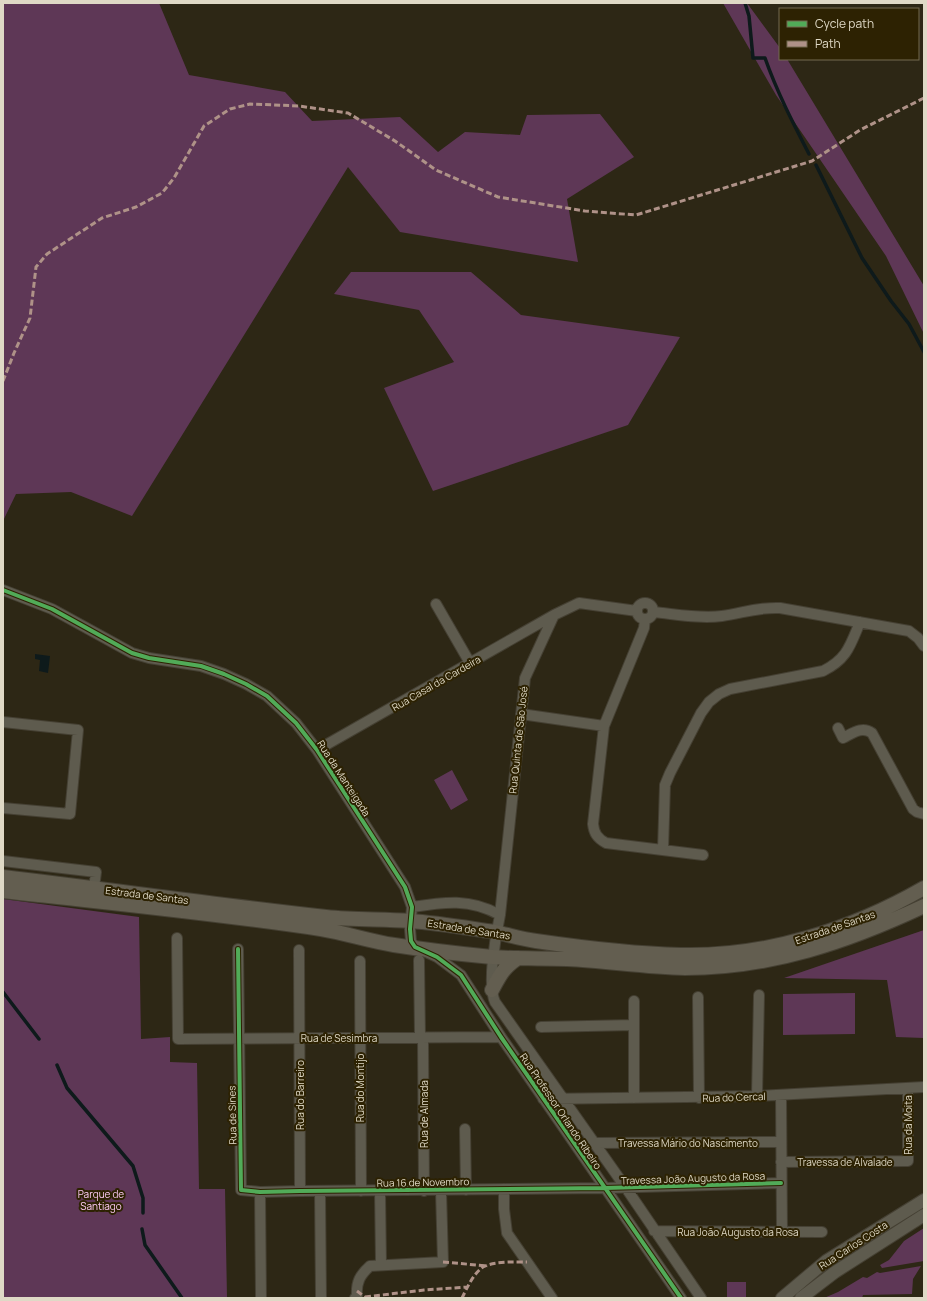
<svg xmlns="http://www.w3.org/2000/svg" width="927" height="1301" viewBox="0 0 927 1301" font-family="Manrope,sans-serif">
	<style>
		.green { fill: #5e3756 }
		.water { fill: #0e1a1b }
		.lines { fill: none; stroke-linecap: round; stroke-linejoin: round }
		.stream { stroke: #0e1a1b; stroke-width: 3.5 }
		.minor-casing { stroke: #454033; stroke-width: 12 }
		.tertiary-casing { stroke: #454033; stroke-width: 14 }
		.secondary-casing { stroke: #454033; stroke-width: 16 }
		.minor { stroke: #5e5b4e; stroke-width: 10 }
		.tertiary { stroke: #5e5b4e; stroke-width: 12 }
		.secondary { stroke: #635e50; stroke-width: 14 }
		.quiet { stroke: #af9288; stroke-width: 3; stroke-dasharray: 6 3; stroke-linecap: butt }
		.cycleway-casing { stroke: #2d2202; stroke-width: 6 }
		.cycleway { stroke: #51ab58; stroke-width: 4 }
		.labels { text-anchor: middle; stroke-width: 4; stroke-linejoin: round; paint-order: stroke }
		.street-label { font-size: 10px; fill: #dfd9c6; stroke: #2d2202 }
		.park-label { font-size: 10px; fill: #fdcaf5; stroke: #2d2202 }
	</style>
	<rect width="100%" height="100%" fill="#2d2715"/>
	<!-- green -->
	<path class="green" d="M3,3H159L189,75L285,92L312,121L400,117L438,152L465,132L520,135L527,115L600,114L634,157L567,199L578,262L400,232L348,167L132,516L71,492L16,494L3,521Z
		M723,3H747L780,48V59H787L924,286V334L886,256L776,95Z
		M351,272H471L521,315L680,337L628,425L433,491L384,388L454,362L419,310L334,294Z
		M452,770L468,800L451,810L434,780Z
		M3,899L139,917L141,1039L170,1037V1062L197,1063L199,1189H225L227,1298H3Z
		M924,930V1038L896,1037L887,980L784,978Z
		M855,993V1034L783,1035V994Z
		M924,1228V1261L882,1268L880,1265L889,1260L904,1241Z
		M921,1266L913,1279L912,1294L863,1295L862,1298H824L838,1292L863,1277L867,1278L877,1272L880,1273Z
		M727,1282H746V1298H727Z"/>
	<!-- water -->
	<path class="water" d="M35,654L50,656L48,673L39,671L40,660L35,659Z"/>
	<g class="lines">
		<!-- stream -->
		<path class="stream" d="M745,3L749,16L753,58H765C777,92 793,123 809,154
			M816,165L862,258L891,301L909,324L924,352
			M3,992L39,1039
			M57,1065L67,1088L133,1166L143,1198V1213
			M142,1229L145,1245L182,1298"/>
		<defs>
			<path id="minor" d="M3,590L52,609L132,653L149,658L201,666L224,674L246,684L267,696L296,723L317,750L405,887L412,907L410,929L411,941L415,947L437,957L461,975L501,1037L681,1298
				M637 611a8 8 0 1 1 16 0a8 8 0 1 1-16 0Z
				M436,604L470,663
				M637,611L579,603L554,615L525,678L500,915C496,933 487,985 495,1002L626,1188L701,1298
				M653,612C675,614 699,619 722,616C743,613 757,607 780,608L909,631L918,638L924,646
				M645,619L644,628L604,726L593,824C594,833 597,838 606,843L703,855
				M521,714L604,726
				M3,722L78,730L70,814L3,808
				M838,728L843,738C853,733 862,726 872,733L913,809L917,812L924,814
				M317,750L554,615
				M663,850L665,785L670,773L701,713L709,702L719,694L730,689L823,671C847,659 850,646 860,622
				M3,861L96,872L94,888
				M412,907C444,902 470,898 500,915
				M177,938L178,1039L501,1037
				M238,949L241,1190L260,1192L300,1191L605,1188L781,1183
				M299,950L300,1191
				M419,960L420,1037
				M360,961L361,1191
				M698,997L699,1098
				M541,1027L634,1025
				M423,1037L424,1191
				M781,1095L782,1232
				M757,1096L759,995
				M634,1098V1001
				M543,1099L757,1096L924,1087
				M465,1129L466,1190
				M594,1143L781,1142
				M781,1162L908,1161V1088
				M504,1189V1209L507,1233L552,1298
				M320,1191L321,1298
				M380,1191L381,1264
				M260,1192L261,1298
				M654,1231L822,1232
				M355,1298L357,1296C356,1282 360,1275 370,1266L443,1262L441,1191"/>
			<path id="tertiary" d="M782,1298L826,1261L924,1200
				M801,1298L835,1272L924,1215"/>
			<path id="secondary" d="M3,877C111,890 218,905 326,917C354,920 382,919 410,921C438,923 467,928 495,932C509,935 522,939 536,941C584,948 633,954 681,955C766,957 851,930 924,888
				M3,891C109,903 215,913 321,929C345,933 369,941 394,945C426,950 460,954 492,957C517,959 542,958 567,959C607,961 645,967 685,968C771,968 847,942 924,906
				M492,990C500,975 504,967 518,958"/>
		</defs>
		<!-- minor casing -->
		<use href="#minor" class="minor-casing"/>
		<!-- tertiary casing -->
		<use href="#tertiary" class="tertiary-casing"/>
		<!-- secondary casing -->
		<use href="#secondary" class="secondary-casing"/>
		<!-- minor -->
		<use href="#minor" class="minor"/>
		<!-- tertiary -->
		<use href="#tertiary" class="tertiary"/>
		<!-- secondary -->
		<use href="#secondary" class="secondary"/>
		<!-- quiet -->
		<path class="quiet" d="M3,381L14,353L30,318L36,267L47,254L102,218L136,207L162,193L174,178L204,126L230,109L250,104L299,106L348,113L395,141L436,170L498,197L585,211L636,215L812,161L860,130L924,98
			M443,1262L488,1266
			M357,1291L366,1298
			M365,1297L424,1290L468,1287
			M462,1298C467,1288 473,1274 483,1267C494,1261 515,1262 527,1262"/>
		<defs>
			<path id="cycleway" d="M3,590L52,609L132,653L149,658L201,666L224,674L246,684L267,696L296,723L317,750L405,887L412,907L410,929L411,941L415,947L437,957L461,975L501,1037L681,1298
				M238,949L241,1190L260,1192L300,1191L605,1188L781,1183"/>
		</defs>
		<!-- cycleway casing -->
		<use href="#cycleway" class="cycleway-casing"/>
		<!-- cycleway -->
		<use href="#cycleway" class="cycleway"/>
	</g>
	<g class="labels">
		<!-- street labels -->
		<g class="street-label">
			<text transform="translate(436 683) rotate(-30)" y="4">Rua Casal da Cardeira</text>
			<text transform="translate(518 740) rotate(-84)" y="4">Rua Quinta de São José</text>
			<text transform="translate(344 778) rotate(57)" y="4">Rua da Manteigada</text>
			<text transform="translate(147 895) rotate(7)" y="4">Estrada de Santas</text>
			<text transform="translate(835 927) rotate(-19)" y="4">Estrada de Santas</text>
			<text transform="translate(469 929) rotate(9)" y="4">Estrada de Santas</text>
			<text x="339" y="1042">Rua de Sesimbra</text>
			<text transform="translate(360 1088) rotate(-90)" y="4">Rua do Montijo</text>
			<text transform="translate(300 1095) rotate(-90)" y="4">Rua do Barreiro</text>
			<text transform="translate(734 1097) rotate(-2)" y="4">Rua do Cercal</text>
			<text transform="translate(561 1111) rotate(56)" y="4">Rua Professor Orlando Ribeiro</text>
			<text transform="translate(424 1114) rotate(-90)" y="4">Rua de Almada</text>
			<text transform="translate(232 1115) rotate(-91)" y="4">Rua de Sines</text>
			<text transform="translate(908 1125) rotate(-90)" y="4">Rua da Moita</text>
			<text x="688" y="1147">Travessa Mário do Nascimento</text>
			<text x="845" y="1166">Travessa de Alvalade</text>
			<text transform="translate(693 1178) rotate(-2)" y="4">Travessa João Augusto da Rosa</text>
			<text transform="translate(423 1182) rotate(-1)" y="4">Rua 16 de Novembro</text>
			<text x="738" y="1236">Rua João Augusto da Rosa</text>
			<text transform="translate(853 1245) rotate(-33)" y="4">Rua Carlos Costa</text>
		</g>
		<!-- park labels -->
		<g class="park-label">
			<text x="101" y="1198">Parque de<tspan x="101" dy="12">Santiago</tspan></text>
		</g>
	</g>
	<!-- border -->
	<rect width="927" height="1301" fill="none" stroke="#dfd9c6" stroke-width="8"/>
	<!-- legend -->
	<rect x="779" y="8" width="140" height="52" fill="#2d2202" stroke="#746b50"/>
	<rect x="787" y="21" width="20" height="6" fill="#51ab58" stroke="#746b50"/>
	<text x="815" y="28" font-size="12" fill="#dfd9c6">Cycle path</text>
	<rect x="787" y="41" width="20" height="6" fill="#af9288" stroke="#746b50"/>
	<text x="815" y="48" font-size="12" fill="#dfd9c6">Path</text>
</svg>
